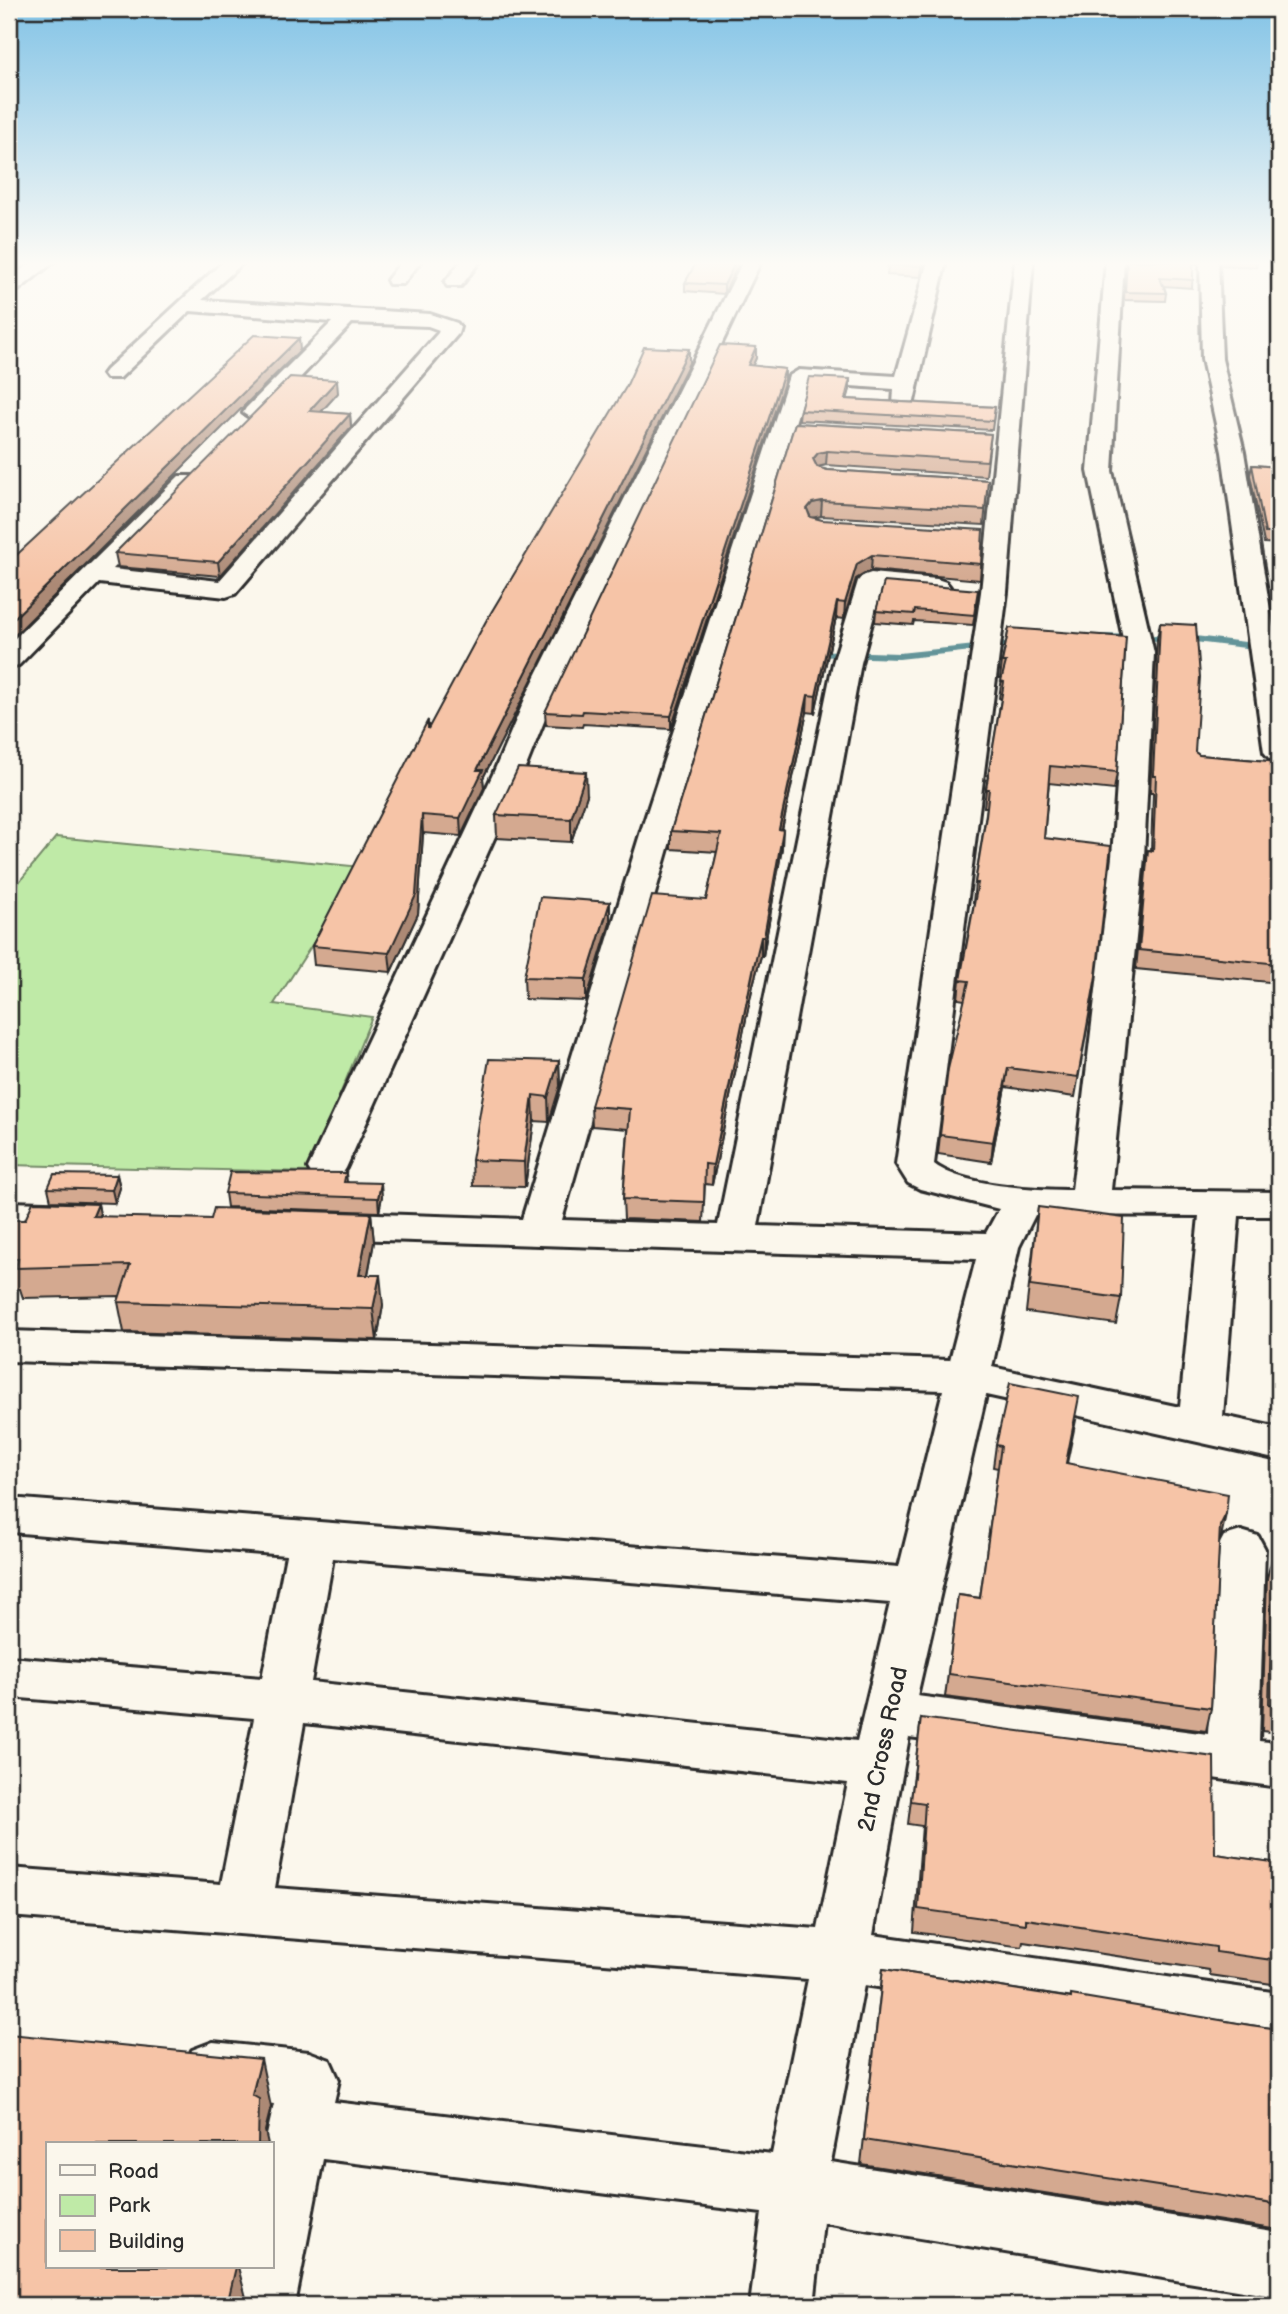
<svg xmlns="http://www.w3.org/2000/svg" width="1288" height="2314" viewBox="0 0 1288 2314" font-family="'Balsamiq Sans',sans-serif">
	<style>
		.green { fill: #bfeaa7; stroke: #758a69; stroke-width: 2 }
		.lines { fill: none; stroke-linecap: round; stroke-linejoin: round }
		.stream { fill: #639499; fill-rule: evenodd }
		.minor-casing { stroke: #2b2b2b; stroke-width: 6 }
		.minor { fill: #fbf7ec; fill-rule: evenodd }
		.wall { fill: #d4a990; stroke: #2b2b2b; stroke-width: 2 }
		.shaded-wall { fill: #ac8975; stroke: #2b2b2b; stroke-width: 2 }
		.building { fill: #f6c4a7; stroke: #2b2b2b; stroke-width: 2 }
		.labels { text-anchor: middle; stroke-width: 5; stroke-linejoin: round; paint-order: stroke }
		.near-street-label { font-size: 23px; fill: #2b2b2b; stroke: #fbf7ec }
	</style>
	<rect width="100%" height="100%" fill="#fbf7ec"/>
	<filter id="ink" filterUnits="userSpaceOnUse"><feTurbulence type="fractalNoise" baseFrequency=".0143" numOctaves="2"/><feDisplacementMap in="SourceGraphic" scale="14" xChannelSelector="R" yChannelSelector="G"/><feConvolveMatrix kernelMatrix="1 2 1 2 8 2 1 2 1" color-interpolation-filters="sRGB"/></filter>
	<g filter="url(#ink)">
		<!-- green -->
		<path class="green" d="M56,837L362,867L274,1004L372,1017L308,1172L9,1165V894Z"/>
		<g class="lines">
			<!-- stream -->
			<path class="stream" d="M1099,634L1195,636L1279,646V652L1195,642L1096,639L1094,637Z
				M1023,640L1028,643L1026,645L899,659L810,656L805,653L810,650L899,653Z"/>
			<defs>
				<path id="minor" d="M33,261H55L16,292L9,294V279Z
					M224,261H245L202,300L430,314L457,323L460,327L458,334L235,594L226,597L99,583L19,665L9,667V644L179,476H195L199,481L113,569L219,581L438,333L439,330L428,326L352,323L262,418L254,420L243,413L246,408L332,322L190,311L120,378H106L103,374L106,370Z
					M402,261H421L403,284H389L387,280Z
					M461,261H480L461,286H447L445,282Z
					M743,261H761L555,694L523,774L346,1168L341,1176L327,1180L313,1176L308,1168L493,774L527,694Z
					M928,261H946L912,410H896L893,405L894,389L807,383L673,831L562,1220L718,1225L833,663L858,581L862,576L871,573L937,579L946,582L950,587L946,592L937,595L881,590L861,663L758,1226L986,1233L999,1209L920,1189L908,1183L896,1164L981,592L1015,261H1033L1007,592L934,1164C962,1186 1036,1190 1072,1190L1112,857L1126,653L1088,471L1106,261H1124L1112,471L1154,653L1144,857L1111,1190L1279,1192V1216H1239L1223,1416L1279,1428V1460L986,1395L917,1696L1208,1734L1217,1549L1224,1536L1241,1531L1258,1536L1265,1549L1259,1741L1279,1743V1787L909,1737L873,1935L1279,1993V2047L864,1985L831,2162L1279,2233V2297L823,2222L814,2305H750L762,2213L323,2159L295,2305H231L239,2267H271V2144H265L274,2104L213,2098L192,2090L184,2070L192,2050L213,2042L309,2052L330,2060L339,2080L334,2102L772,2154L808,1979L9,1916V1868L221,1884L254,1718L9,1697V1657L262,1678L286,1555L9,1532V1498L899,1567L943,1390L9,1361V1331L950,1360L976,1259L319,1238L305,1234L299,1225L305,1216L319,1212L522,1219L641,831L789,376L799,370L896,376ZM1035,1215L1199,1216L1180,1407L992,1367L1019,1247ZM333,1558L890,1603L857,1741L311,1682ZM304,1723L848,1783L818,1929L275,1888Z
					M1200,261H1218L1222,359L1244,452L1279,664V761L1269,758L1264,752L1222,452L1202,359Z
					M9,1202L80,1204L94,1208L100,1217L94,1226L80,1230L9,1228Z"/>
			</defs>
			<!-- minor casing -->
			<use href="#minor" class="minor-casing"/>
			<!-- minor -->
			<use href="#minor" class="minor"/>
		</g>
		<!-- wall -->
		<path class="wall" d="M697,261H740L724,294L685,291V283Z
			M925,261L921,277L887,275L888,265Z
			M1126,261H1199L1197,264H1193L1192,288L1164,286L1166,293L1165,301L1124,300Z
			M1219,261H1257L1256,267L1221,265Z
			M756,358L752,366L785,369V380L671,729L583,724L582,727L546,725L545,712Z
			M689,363L483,778L484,788L461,836L423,833L418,914L391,972L314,965L312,946L429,727Z
			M850,389L847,399L995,407L992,430L799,420L800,410Z
			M338,393L321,412L350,414L351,427L220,576L118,567L115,553Z
			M795,423L991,434L986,476L826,465L818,467L827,470L988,480L984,525L821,516L814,518L981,564L980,580L871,570L856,579L844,619L836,618L815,713L807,712L782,830V848L763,956H761L753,985L712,1185L705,1184L703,1222L624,1219L623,1199L628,1129L592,1126L591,1106L706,900L717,852L671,849V831Z
			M1252,465L1279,467V544L1264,543L1250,475Z
			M977,600L973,625L914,621L913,625L875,622L876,611Z
			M1160,623L1195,752L1199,755L1279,762V983L1136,969L1146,868L1148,850H1151L1153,793H1150L1157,639Z
			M1009,628L1117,772L1114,790L1049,783L1044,838L1093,995L1075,1097L1005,1087L991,1162L938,1154L940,1135L965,1000L958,999L960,980L974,902H973L975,883L987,807H984L986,789L1001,699L999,698L1002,678H1000L1002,662Z
			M587,795L571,842L497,838L496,815Z
			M610,902V923L586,1001L525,999L524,977Z
			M559,1061L560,1086L549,1122L534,1121L525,1187L473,1186L472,1160Z
			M346,1173L347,1182L382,1196L379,1212L227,1207L225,1193Z
			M117,1175L120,1188L115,1203L51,1201L48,1188Z
			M98,1204L100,1217L211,1219L371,1213L374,1242L368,1275L383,1305L377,1340L124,1332L118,1302L120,1296L23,1298L20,1289L9,1288V1220H25Z
			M1038,1207L1121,1298L1116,1324L1026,1312Z
			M1076,1420L1067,1463L1221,1537L1219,1540L1211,1708L1206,1731L945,1697L958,1595L980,1598L998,1468L993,1467L996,1445Z
			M1274,1551H1279V1733L1262,1731L1267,1578Z
			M921,1718L1215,1854L1279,1863V1985L1210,1975L1209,1970L1023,1942L1022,1947L914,1932L922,1826L908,1824Z
			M883,1969L1250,2025L1279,2029V2230L861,2164Z"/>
		<!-- shaded-wall -->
		<path class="shaded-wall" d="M736,261H740L724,294V285Z
			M923,261H925L921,277L922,266Z
			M299,338L300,350L9,641V623Z
			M756,347V358L748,376V365Z
			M689,349V363L483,778L484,788L461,836L460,818L477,770Z
			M785,369V380L671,729V716Z
			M850,379V389L845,408V399Z
			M337,380L338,393L310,424L309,411Z
			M350,414L351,427L220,576L218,562Z
			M827,451L826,465L817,467L813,459L818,453Z
			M822,501L821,516L811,518L807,509L812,503Z
			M872,555L871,570L856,579L844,619L845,603L857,564Z
			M837,602L836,618L815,713L816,696Z
			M808,695L807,712L778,847L779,829Z
			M586,772L587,795L571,842V819Z
			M422,815L423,833L418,914L391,972L389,953Z
			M783,830L782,848L763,956L764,937Z
			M610,902V923L586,1001V979Z
			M761,937V956L753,985L712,1185L713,1165L754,966Z
			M559,1061L560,1086L549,1122L548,1097Z
			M1008,1068L1005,1087L991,1162L993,1142Z
			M533,1095L534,1121L525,1187L524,1162Z
			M117,1175L120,1188L115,1203L112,1190Z
			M381,1183L382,1196L379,1212L378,1198Z
			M98,1204L104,1234L93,1216Z
			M371,1213L374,1242L362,1305L359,1275Z
			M380,1275L383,1305L377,1340L373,1309Z
			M1226,1514L1221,1537L1214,1549L1220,1526Z
			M261,2059L271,2107L265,2131L268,2144H258L252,2095Z
			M219,2267H238L248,2305H227Z"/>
		<!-- building -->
		<path class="building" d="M697,261H736L724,285L685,283Z
			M889,261H923L922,266L888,265Z
			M1127,261H1193V280L1160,278L1166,293L1125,292Z
			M254,335L299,338L9,623V562Z
			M720,345L756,347L748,365L785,369L671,716L583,711L582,714L545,712Z
			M644,347L689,349L477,770H483L460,818L422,815L416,895L389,953L312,946L428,720V729L486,621L626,387Z
			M290,377L337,380L309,411L350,414L218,562L115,553Z
			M809,377L850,379L845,399L995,407L993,421L800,410Z
			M795,423L991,434L987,461L827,451L818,453L813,459L817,467L827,470L988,480L985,510L822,501L812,503L807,509L810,517L822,520L983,530L981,564L872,555L857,564L845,603L837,602L816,696L808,695L779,829L783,830L764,937H761L754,966L713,1165L705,1164L704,1202L623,1199L630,1109L591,1106L652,896L706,900L721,834L671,831Z
			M1252,465L1279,467V533H1265Z
			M884,582L978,590L974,615L915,610L914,614L876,611Z
			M1160,623L1196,625L1200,677L1195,752L1199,755L1279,762V964L1139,950L1148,850L1153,851L1156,776H1153Z
			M1009,628L1126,637L1117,772L1050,766L1044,838L1111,846L1096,976L1078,1077L1008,1068L993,1142L940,1135L948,1069L969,981L960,980L978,883H975L986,816L989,789H986L1004,682L1001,681L1006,662H1002Z
			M518,768L586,772L571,819L496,815Z
			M540,897L610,902L586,979L524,977Z
			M489,1059L559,1061L548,1097L533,1095L524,1162L472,1160Z
			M230,1172L346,1173L344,1182L381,1183L378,1198L225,1193Z
			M54,1174L117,1175L112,1190L48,1188Z
			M33,1202L98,1204L93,1216L211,1219L214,1208L371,1213L359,1275H380L373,1309L118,1302L130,1265L16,1268L18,1259H9V1220H25Z
			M1038,1207L1124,1218L1121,1298L1030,1286Z
			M1010,1383L1079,1397L1066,1463L1228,1494L1226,1514L1220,1526L1211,1708L948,1674L958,1595L980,1598L1001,1446L996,1445Z
			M1274,1551H1279V1705L1269,1704Z
			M921,1718L1214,1757L1215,1854L1279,1863V1961L1216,1952V1947L1026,1919V1924L918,1909L925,1803L911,1801Z
			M883,1969L1071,1998V1995L1250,2025L1279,2029V2205L864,2140Z
			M9,2034L261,2059L252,2095L259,2099L258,2144H47V2267H236L227,2305H9Z"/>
	</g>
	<!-- sky -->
	<linearGradient id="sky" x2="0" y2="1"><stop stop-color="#82c3e6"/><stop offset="0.45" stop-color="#fdfbf6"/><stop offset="1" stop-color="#fdfbf6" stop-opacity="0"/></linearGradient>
	<rect width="1288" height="585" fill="url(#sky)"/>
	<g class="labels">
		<!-- near-street labels -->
		<g class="near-street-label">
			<text transform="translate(882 1749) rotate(-78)" y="8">2nd Cross Road</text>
		</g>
	</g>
	<!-- margin -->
	<rect width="1288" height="2314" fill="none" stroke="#fbf7ec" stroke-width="35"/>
	<rect x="18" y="18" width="1253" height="2279" fill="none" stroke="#2b2b2b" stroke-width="2.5" filter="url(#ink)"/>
	<!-- legend -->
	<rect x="46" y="2142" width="228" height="126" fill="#fbf7ec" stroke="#a8a59f" stroke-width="2"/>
	<rect x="60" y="2165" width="35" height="10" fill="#fbf7ec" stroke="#a8a59f" stroke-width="2"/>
	<text x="108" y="2178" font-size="21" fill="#2b2b2b">Road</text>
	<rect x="60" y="2195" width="35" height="21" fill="#bfeaa7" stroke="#a8a59f" stroke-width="2"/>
	<text x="108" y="2212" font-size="21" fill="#2b2b2b">Park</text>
	<rect x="60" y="2230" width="35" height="21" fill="#f6c4a7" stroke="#a8a59f" stroke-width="2"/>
	<text x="108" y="2248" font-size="21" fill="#2b2b2b">Building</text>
</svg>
